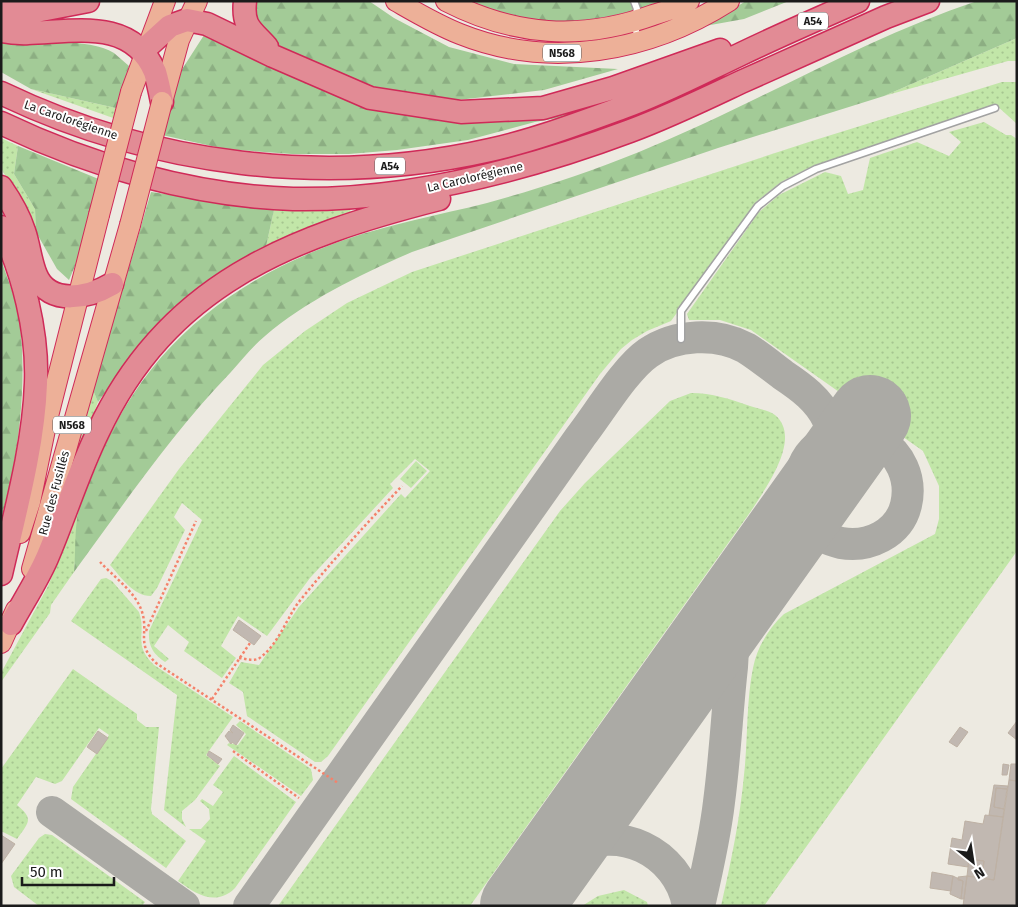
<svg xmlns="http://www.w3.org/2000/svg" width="1018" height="907" viewBox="0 0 1018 907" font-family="'Fira Sans',sans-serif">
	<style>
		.grass { fill: url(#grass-dots) }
		.forest { fill: url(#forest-firs) }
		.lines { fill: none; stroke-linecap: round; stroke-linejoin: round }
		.taxiway { stroke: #abaaa5; stroke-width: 32 }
		.runway { stroke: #abaaa5; stroke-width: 82 }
		.building { fill: #c1b8b1; stroke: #beb1a4 }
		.service-casing { stroke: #a2a2a2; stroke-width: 9 }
		.trunk-casing { stroke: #cf2a58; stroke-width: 22 }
		.motorway-casing { stroke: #cf2a58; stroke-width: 25 }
		.path { stroke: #f4826b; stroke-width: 2.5; stroke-dasharray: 2.5 2.5; stroke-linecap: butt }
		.service { stroke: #fff; stroke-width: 6 }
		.trunk { stroke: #edb098; stroke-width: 20 }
		.motorway { stroke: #e28b95; stroke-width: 22 }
		.trunk-bridge-casing { stroke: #cf2a58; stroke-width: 22; stroke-linecap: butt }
		.trunk-bridge { stroke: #edb098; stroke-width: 20 }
		.labels { text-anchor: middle; stroke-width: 4; stroke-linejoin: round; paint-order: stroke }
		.shield { fill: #fff; stroke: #5f5f5f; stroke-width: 1 }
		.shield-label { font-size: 11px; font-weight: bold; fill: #1b1b1b }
		.street-label { font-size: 12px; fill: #1b1b1b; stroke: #fff }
	</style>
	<defs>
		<pattern id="grass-dots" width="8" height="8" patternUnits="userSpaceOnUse" patternTransform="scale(1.25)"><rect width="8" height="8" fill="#c2e6a8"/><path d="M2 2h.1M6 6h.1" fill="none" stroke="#a6c590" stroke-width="1.8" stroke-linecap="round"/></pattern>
		<pattern id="forest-firs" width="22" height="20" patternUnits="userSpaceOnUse" patternTransform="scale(1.25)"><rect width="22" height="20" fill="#a3cb97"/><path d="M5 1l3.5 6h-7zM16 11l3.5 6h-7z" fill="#8cae82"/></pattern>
	</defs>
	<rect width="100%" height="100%" fill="#edeae1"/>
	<!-- grass -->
	<path class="grass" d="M1017,38V61H1008L884,96Z
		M1002,82H1017V124L996,105L815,165L781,182L756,202L671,321L647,331L632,340L621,349L600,374L328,756L321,762H315L247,716L243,692L229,683L241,662L259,665L299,607L401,494L405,498L430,471L415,459L390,484L393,488L310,578L267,636L238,616L221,646L236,658L222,678L184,651L189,642L168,625L154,646L169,659L165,662C153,654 148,646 149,631L202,520L182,503L174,517L185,530L157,588L151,596C133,596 121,577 110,565L179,469L263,365L305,331L347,303L412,272L815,140Z
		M31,89L116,108V119Z
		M984,122L1006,135H1011L1017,139V551L764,906H721C731,862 740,819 744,775C748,740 746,703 753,668C757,647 769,628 784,614L935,534L939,519V486L923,451L751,330L720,320H689L687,314L759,212L779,195L825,172L841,176L848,194L863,190L870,158L917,142L949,156L961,142L949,132Z
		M1,138L18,146L14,174L35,209L36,232L1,168Z
		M274,210H350L352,215L265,251Z
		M93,390L98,402L70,474L76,444Z
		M691,393C712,393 730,399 750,406C758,409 769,410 775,415C803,438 765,489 751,511L470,906H278L560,511L585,483L670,401Z
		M416,461L427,471L411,488L400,479Z
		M79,511L74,572L51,605L50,613L1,682V673L48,586Z
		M106,578L112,581L139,612C147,635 132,643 154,665L233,717L206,755L220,766L195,800L182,811V819L186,827L164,810L177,695L71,621L101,579Z
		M73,669L137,714V720L146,727H159L151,809L152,814L186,841L166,868L71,799L73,787L109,735L99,728L62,781L55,784L36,777L17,805C34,819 29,822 17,839L1,831V769Z
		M240,721L311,769L313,780L301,796L227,745L229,743L238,745L246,734L236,725Z
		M234,756L296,802L235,888C216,907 196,894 178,881L206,841L189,829H201L210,819L209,809L200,801L202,799L213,806L223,792L213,785Z
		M45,834L52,835L145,902L142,906H39L14,887L11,876L39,838Z
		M624,890L647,902L648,906H582L598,896Z"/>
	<!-- forest -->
	<path class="forest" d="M252,1H369L394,18L449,47L514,64L618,69L544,90L449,101L375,88L277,58L252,14Z
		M469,1H663C618,19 556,28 508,17C495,14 481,6 469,1Z
		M746,1H789L744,19L705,26Z
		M977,1H1017V38L884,96L718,148L412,252C362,274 307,300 265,336C252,347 242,360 231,372C172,433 124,504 74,572C76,552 74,529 79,509C83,495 90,481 96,467C141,351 227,281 344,240C390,224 439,215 487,203C538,189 590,172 639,152C753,106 860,40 977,1Z
		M206,32L400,111L650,86L574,115L535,122L468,140L397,150L349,154H292L225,149L162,135L179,74Z
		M1,38C32,44 89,37 114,53C119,57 124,62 129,66L116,108L31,89L1,72Z
		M18,146L101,180L81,252L69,280L57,269L36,232L35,209L14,174Z
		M151,192L274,210L265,251L127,363L98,402L93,390Z
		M1,259C7,278 16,298 19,318C28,378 19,460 1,518Z"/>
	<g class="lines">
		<!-- taxiway -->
		<path class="taxiway" d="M52,812L184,906
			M529,894C542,879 553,862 569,852C616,821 679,852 688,906
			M249,906L581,436C599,413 625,369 648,353C675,334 717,332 746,348C759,356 771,366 783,375C801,387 819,400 828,420C837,444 828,468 818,490
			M699,906C707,871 715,837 719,802C725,757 727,712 732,667C733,648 734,628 738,610C739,603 745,593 750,587C762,570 777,541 797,534C813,529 826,540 841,543C868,548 899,534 906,505C919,450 853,408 813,451C793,472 802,501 792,526"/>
		<!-- runway -->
		<path class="runway" d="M521,906L870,416"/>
	</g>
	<!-- building -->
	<path class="building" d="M239,620L261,636L254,645L233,630Z
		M1017,721V740L1008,733Z
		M233,725L244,733L236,745L232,742L231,744L225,736L229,731L233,733L230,730Z
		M960,727L968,732L957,747L949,742Z
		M98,731L108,738L97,754L87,747Z
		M209,751L222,759L218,764L207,755Z
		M1003,764L1009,765L1007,775H1002Z
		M1011,764H1017V781L1009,780Z
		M1009,780L1017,781V906H963L967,876L994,880Z
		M994,785L1008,786L1007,789L996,788L994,807L1004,809L1003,817L989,815Z
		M996,788L1007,789L1004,809L994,807Z
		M985,815L1003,817L994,880L982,878L984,861L969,859L968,867L948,864L952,838L962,840L965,821L983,824Z
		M1,835L15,844L1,864Z
		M969,859L984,861L982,878L967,876Z
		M932,872L953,876L951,891L930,888Z
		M953,876L963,881L961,899L950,894Z
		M967,876L964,899H961L963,881L958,880V877Z"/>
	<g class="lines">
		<defs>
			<path id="service" d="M634,1L637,9L633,23L639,39
				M681,339V311L758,206L783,186L816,169L995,108"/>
			<path id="trunk" d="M396,1C417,13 437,25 460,34C550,70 649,52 729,1
				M446,1C514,36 581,41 653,15C665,11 678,8 689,1
				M131,92L165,1
				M162,102L179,40L197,1
				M20,533L30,502L47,420L99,215
				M32,569L130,225
				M1,643L16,610"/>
			<path id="motorway" d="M245,1C242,27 252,30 267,47
				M1,12L36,11L88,1
				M1,31C10,32 19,34 28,33C73,32 132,17 155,72C158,82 160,92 162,102
				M148,46L170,26L187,20L207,24L273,56L370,98L461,112L543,108L613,88L720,50
				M1,93C153,166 326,187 490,150C535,140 580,123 624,107C663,93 701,73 739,55C778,36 818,19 858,1
				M1,123C91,166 193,196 293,199C408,201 523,171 630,131C668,117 705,99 741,82C789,60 838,39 886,17L928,1
				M1,187C10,200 19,215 24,231C29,245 30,261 36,275C49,307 90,297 112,284
				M1,227C23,272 38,332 36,383C34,445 15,513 1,574
				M11,624C23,602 37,581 47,558C65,516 78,473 98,432C167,284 290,237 439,199"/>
		</defs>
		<!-- service casing -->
		<use href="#service" class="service-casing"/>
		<!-- trunk casing -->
		<use href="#trunk" class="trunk-casing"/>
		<!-- motorway casing -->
		<use href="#motorway" class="motorway-casing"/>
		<!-- path -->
		<path class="path" d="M100,562C113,576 134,591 141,609C150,632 135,643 156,663L338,783
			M146,631L196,521
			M239,658C247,659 255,662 261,657C278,644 286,620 298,603C331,562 366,524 402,486
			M212,699L250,643
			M233,751L299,798"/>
		<!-- service -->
		<use href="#service" class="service"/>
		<!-- trunk -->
		<use href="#trunk" class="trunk"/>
		<!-- motorway -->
		<use href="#motorway" class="motorway"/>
		<defs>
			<path id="trunk-bridge" d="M99,215L131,92
				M130,225L162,102"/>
		</defs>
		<!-- trunk-bridge casing -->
		<use href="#trunk-bridge" class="trunk-bridge-casing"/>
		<!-- trunk-bridge -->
		<use href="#trunk-bridge" class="trunk-bridge"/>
	</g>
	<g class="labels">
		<!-- shield labels -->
		<g class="shield">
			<rect x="798" y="12.5" width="30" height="17" rx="4"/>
			<rect x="543" y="44.5" width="38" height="17" rx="4"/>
			<rect x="375" y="157.5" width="30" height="17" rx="4"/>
			<rect x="53" y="416.5" width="38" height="17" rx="4"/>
		</g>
		<g class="shield-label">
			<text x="813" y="25">A54</text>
			<text x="562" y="57">N568</text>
			<text x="390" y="170">A54</text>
			<text x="72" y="429">N568</text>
		</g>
		<!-- street labels -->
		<g class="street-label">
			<text transform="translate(71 120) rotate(19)" y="4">La Carolorégienne</text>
			<text transform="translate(475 177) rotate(-13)" y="4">La Carolorégienne</text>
			<text transform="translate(54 493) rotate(-75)" y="4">Rue des Fusillés</text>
		</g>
	</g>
	<!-- border -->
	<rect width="1018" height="907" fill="none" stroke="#1b1b1b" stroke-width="5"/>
	<!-- north arrow -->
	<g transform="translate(973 862) rotate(150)" stroke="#ffffff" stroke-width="4" paint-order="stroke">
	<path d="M0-4L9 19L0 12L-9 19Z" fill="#1b1b1b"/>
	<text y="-8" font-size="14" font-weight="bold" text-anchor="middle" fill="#1b1b1b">N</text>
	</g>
	<!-- scale -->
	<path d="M22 877v8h92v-8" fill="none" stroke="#1b1b1b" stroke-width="2.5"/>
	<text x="30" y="877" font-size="15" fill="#1b1b1b" stroke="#ffffff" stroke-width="4" paint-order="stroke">50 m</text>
</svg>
